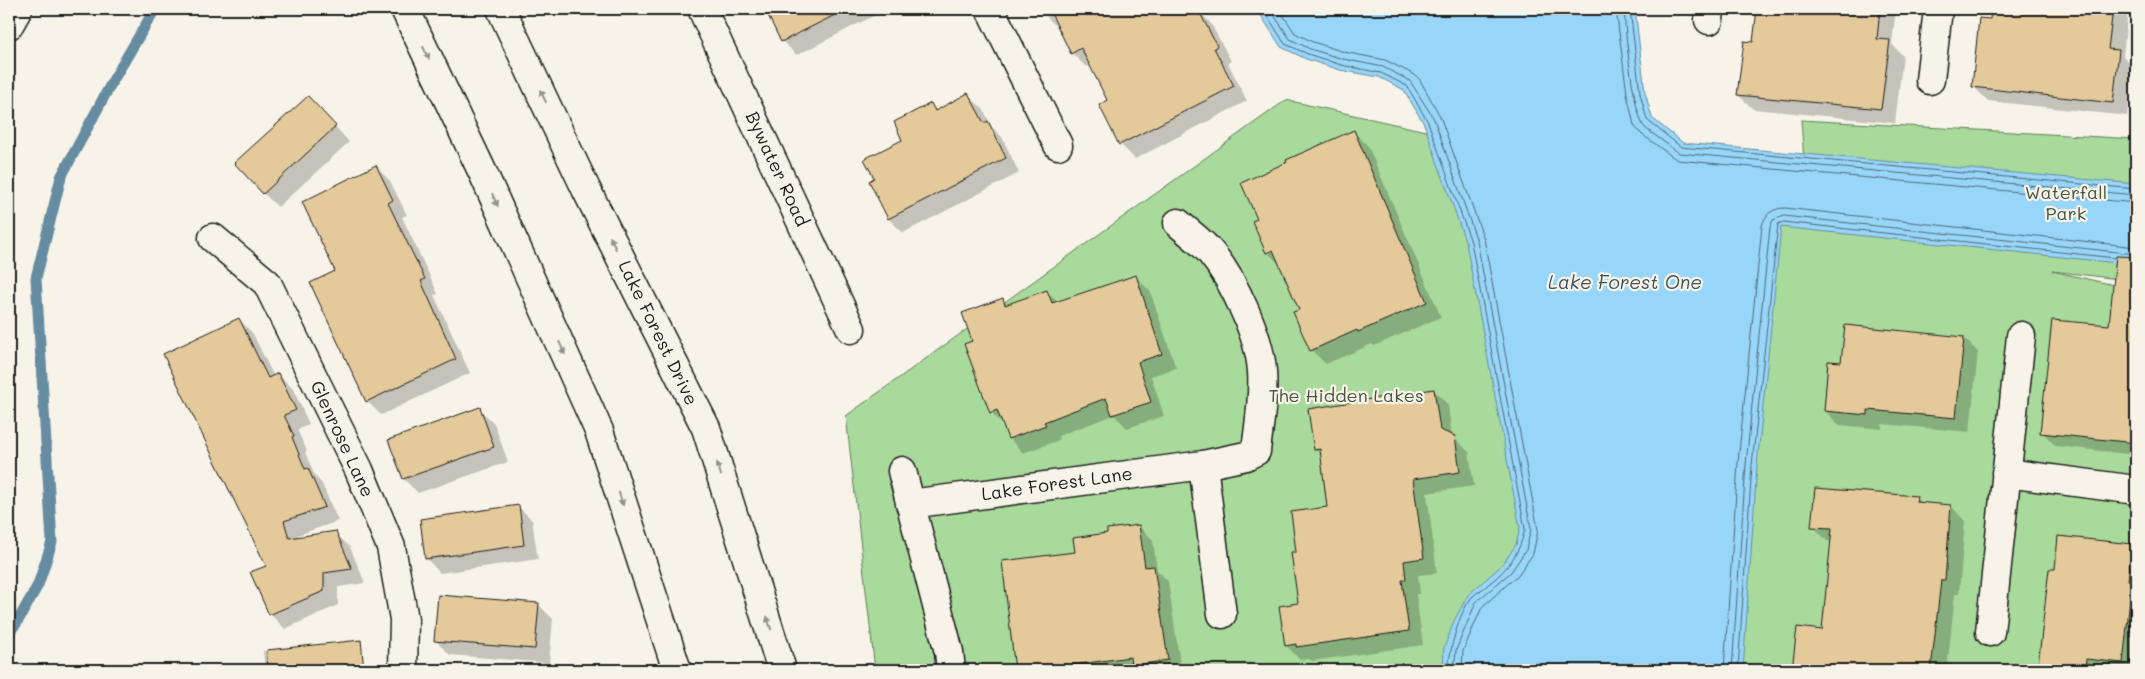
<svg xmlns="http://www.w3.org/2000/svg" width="2145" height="679" viewBox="0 0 2145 679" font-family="Mali,sans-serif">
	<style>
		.green { fill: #a8da9b; stroke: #627b5c }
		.water { fill: #98d6f9; stroke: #668ca1 }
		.shadow { fill: #0003 }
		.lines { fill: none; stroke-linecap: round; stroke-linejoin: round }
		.shore { stroke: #4e6674; stroke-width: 1 }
		.stream { stroke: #668ca1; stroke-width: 11 }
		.building { fill: #e4ca9a; stroke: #1c1c1c }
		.minor-casing { stroke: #1c1c1c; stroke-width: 31 }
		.primary-casing { stroke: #1c1c1c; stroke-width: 31 }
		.minor { stroke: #f7f3e8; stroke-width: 28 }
		.primary { stroke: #f7f3e8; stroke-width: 28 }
		.oneway { fill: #94928c }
		.labels { text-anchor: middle; stroke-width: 4.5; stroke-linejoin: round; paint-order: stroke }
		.street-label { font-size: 18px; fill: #1c1c1c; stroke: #f7f3e8 }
		.park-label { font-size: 18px; fill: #465542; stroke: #f7f3e8 }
		.water-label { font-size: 19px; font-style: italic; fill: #41545e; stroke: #f7f3e8 }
	</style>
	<rect width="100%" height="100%" fill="#f7f3e8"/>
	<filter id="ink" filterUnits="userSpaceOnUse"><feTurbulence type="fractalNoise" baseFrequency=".02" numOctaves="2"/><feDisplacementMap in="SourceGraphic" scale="10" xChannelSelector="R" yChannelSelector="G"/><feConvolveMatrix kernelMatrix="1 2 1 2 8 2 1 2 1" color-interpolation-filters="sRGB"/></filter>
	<g filter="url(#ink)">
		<!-- green -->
		<path class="green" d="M1286,100L1808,216L1801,120L2136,139V281L2052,271L2136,290V670H875L846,416Z"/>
		<!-- water -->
		<path class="water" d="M1257,9H1635L1645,92L1652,118L1683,143L2136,184V265L1781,227L1757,465L1743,670H1443L1444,648L1454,621L1468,595L1502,565L1516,545L1520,528L1466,243L1424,124L1404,90L1379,77L1340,70L1306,59L1281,47Z"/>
		<!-- shadow -->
		<path class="shadow" d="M766,9H887L797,55L782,41Z
			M1043,9H1197L1211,24L1231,61L1228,63L1247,101L1135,159L1120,144L1100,105L1108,101L1091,65L1086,67L1072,53L1062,32L1048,18Z
			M1759,9H1896L1892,44L1903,56L1895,123L1753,109L1738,95L1754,43Z
			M1992,9H2128L2123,56L2133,66L2127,116L1988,101L1974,87L1991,21Z
			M968,95L983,109L992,127L1002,137L1019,173L903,233L889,219L875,179L931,104L937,111Z
			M322,112L349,142L278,207L263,193Z
			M1354,132L1368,146L1441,317L1374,346L1372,344L1326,364L1311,350L1301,310L1282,267L1267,252L1259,220Z
			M376,167L390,181L407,215L402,217L438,294L434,295L470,373L381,415L367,401L337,272Z
			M1135,276L1150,291L1176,368L1151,376L1164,416L1127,428L1114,415L1058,436L1059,440L1023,453L1009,438L1004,426L991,412L974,342L1003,300L1008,306L1047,292L1058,302Z
			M2112,309L2136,312V455L2056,446L2042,432L2110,327Z
			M239,319L253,334L274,377L278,374L293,389L309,424L297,430L307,451L305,452L315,476L322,484L338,521L298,535L299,538L335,533L350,547L365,583L338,587V605L285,629L270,614L252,573L267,566Z
			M1964,338L1978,352L1970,432L1882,424V429L1839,425L1825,411L1842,364Z
			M1434,390L1448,405L1452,436L1469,452L1474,486L1427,493L1437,573L1418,575L1420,594H1416L1423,645L1312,661L1309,659L1300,660L1286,645L1299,604L1297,553L1329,508L1322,456L1315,449Z
			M479,409L494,423L508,462L418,493L404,479Z
			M1916,498L1922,504L1951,506L1965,521L1959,594H1955L1947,670H1794L1798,629L1824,631L1832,541H1827L1813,526Z
			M518,506L532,520L538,559L440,573L426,558Z
			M1139,526L1153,540L1157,570L1168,581L1181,670H1016L1003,562L1077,553L1108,534Z
			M2059,538L2136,545V670H2044L2040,665Z
			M538,604L553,619L549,663L450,655L435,640Z
			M302,648L313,658L362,670H265L263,651Z"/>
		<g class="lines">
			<!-- shore -->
			<path class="shore" d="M1263,9L1285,44L1308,54L1341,65L1381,73L1407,86L1428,122L1471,242L1525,529C1520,552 1509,568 1490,583C1485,588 1477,592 1472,597C1458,614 1450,649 1448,670
				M1270,9L1290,39L1310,49L1343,59L1383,67L1410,81L1434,119L1477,241L1531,529L1526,550L1511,572L1476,602L1456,650L1454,670
				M1279,9L1295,33L1313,42L1344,52L1385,60L1415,75L1420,80L1440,116L1484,239L1538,530L1533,554L1518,575L1482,607L1463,651L1462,670
				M1616,9L1627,94L1634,125L1640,133L1677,160L2136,203
				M1624,9C1625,30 1633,114 1645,128L1679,153L2136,195
				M1630,9L1640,93L1647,120L1681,147L2136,189
				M1724,670L1738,463L1762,226C1765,214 1773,208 1785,208L2136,247
				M1732,670L1746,464L1770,227L1773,220L1784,216L2136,254
				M1738,670L1752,465L1778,224L1783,222L2115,258"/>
			<!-- stream -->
			<path class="stream" d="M9,632L16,624L38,585L52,542L36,278L61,177L112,82L155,9"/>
		</g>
		<!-- building -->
		<path class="building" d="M765,9H847L781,42Z
			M1049,9H1198L1217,46L1214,48L1234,86L1119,145L1099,105L1107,100L1081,48L1071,54Z
			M1757,9H1880L1877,39L1890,40L1881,109L1737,95L1744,41L1753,42Z
			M1991,9H2113L2108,49L2119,50L2113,103L1972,87L1979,18L1990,19Z
			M968,93L984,123L988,121L1006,158L888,219L869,181L874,178L864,159L902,140L894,122L931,103L935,111Z
			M308,96L336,126L263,194L234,163Z
			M1354,130L1427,302L1358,332L1357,330L1310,351L1293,312L1299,310L1273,250L1266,253L1252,221L1257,219L1241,183L1287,162L1286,160Z
			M376,165L393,200L388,203L425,279L421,281L456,359L366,402L310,283L335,271L302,202Z
			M2116,256L2136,257V443L2040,433L2052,320L2109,325Z
			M1136,275L1162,354L1138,362L1151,402L1112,415L1106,398L1044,422L1046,425L1008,439L997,410L990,413L964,344L972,341L962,313L1003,298L1005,305L1047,290L1052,303Z
			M239,318L268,378L278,373L296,410L284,415L294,436L292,437L305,469L308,468L325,507L284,521L289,538L336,531L352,569L324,573V591L269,615L250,572L266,566L163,354Z
			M1845,325L1964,337L1956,418L1868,410V415L1824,411L1828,361L1841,362Z
			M1434,389L1440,430L1455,436L1460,472L1413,479L1424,558L1404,561L1406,580H1402L1409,631L1296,647V644L1285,646L1279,606L1298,603L1291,552H1296L1291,512L1327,507L1320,449L1314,450L1308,409Z
			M480,407L494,447L403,479L388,440Z
			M1815,488L1917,496L1916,502L1951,505L1945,580H1941L1931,670H1792L1797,627L1822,630L1832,528L1811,527Z
			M519,505L524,545L425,559L420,519Z
			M1139,525L1145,567L1154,566L1168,660L1131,666L1130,657L1058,667V670H1015L1002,561L1075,552L1073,538L1107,533V529Z
			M2058,536L2132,544L2128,580L2132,581L2123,663L2086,659L2085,670L2038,666L2049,569H2055Z
			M438,595L539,603L535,649L434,641Z
			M361,640L364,670H268L267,650Z"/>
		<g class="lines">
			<defs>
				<path id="minor" d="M702,9L851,329
					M990,9L1058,145
					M1709,20L1710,9
					M9,25L18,9
					M1930,80L1938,9
					M213,238L267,283L359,470L391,547L404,619L403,670
					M1203,465L1222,614
					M902,471L949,652L951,670
					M2006,473L2136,490
					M910,504L1203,465L1246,456L1256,451C1259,424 1264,398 1262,371C1260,337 1233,279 1211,253C1202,242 1189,233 1178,223
					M1990,632L2021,336"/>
				<path id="primary" d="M405,9L483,173L599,431L677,670
					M501,9L586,189L706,428L782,670"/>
			</defs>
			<!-- minor casing -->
			<use href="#minor" class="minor-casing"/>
			<!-- primary casing -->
			<use href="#primary" class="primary-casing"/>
			<!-- minor -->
			<use href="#minor" class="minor"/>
			<!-- primary -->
			<use href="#primary" class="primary"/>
		</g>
		<!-- one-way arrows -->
		<defs><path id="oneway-solid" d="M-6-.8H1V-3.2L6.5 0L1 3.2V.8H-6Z" transform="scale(1.25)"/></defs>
		<g class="oneway">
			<use href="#oneway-solid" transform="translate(426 53) rotate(65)"/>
			<use href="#oneway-solid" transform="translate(543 96) rotate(-115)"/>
			<use href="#oneway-solid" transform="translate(495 200) rotate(66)"/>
			<use href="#oneway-solid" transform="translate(613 243) rotate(-116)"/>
			<use href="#oneway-solid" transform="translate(562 348) rotate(66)"/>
			<use href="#oneway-solid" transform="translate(719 469) rotate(-108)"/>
			<use href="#oneway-solid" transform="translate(621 499) rotate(72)"/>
			<use href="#oneway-solid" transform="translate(769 623) rotate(-108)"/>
		</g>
	</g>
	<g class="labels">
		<!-- street labels -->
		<g class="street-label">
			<text transform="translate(777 169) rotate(65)" y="6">Bywater Road</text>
			<text transform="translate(658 333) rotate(64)" y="6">Lake Forest Drive</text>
			<text transform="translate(342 439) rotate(65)" y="6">Glenrose Lane</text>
			<text transform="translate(1057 484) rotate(-8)" y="6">Lake Forest Lane</text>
		</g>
		<!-- park labels -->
		<g class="park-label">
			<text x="2066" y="199">Waterfall<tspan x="2066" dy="21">Park</tspan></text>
			<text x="1346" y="402">The Hidden Lakes</text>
		</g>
		<!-- water labels -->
		<g class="water-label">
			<text x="1625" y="289">Lake Forest One</text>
		</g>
	</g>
	<!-- margin -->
	<rect width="2145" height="679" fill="none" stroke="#f7f3e8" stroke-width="30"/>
	<rect x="15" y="15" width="2115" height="649" fill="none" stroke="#1c1c1c" stroke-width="2" filter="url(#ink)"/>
</svg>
